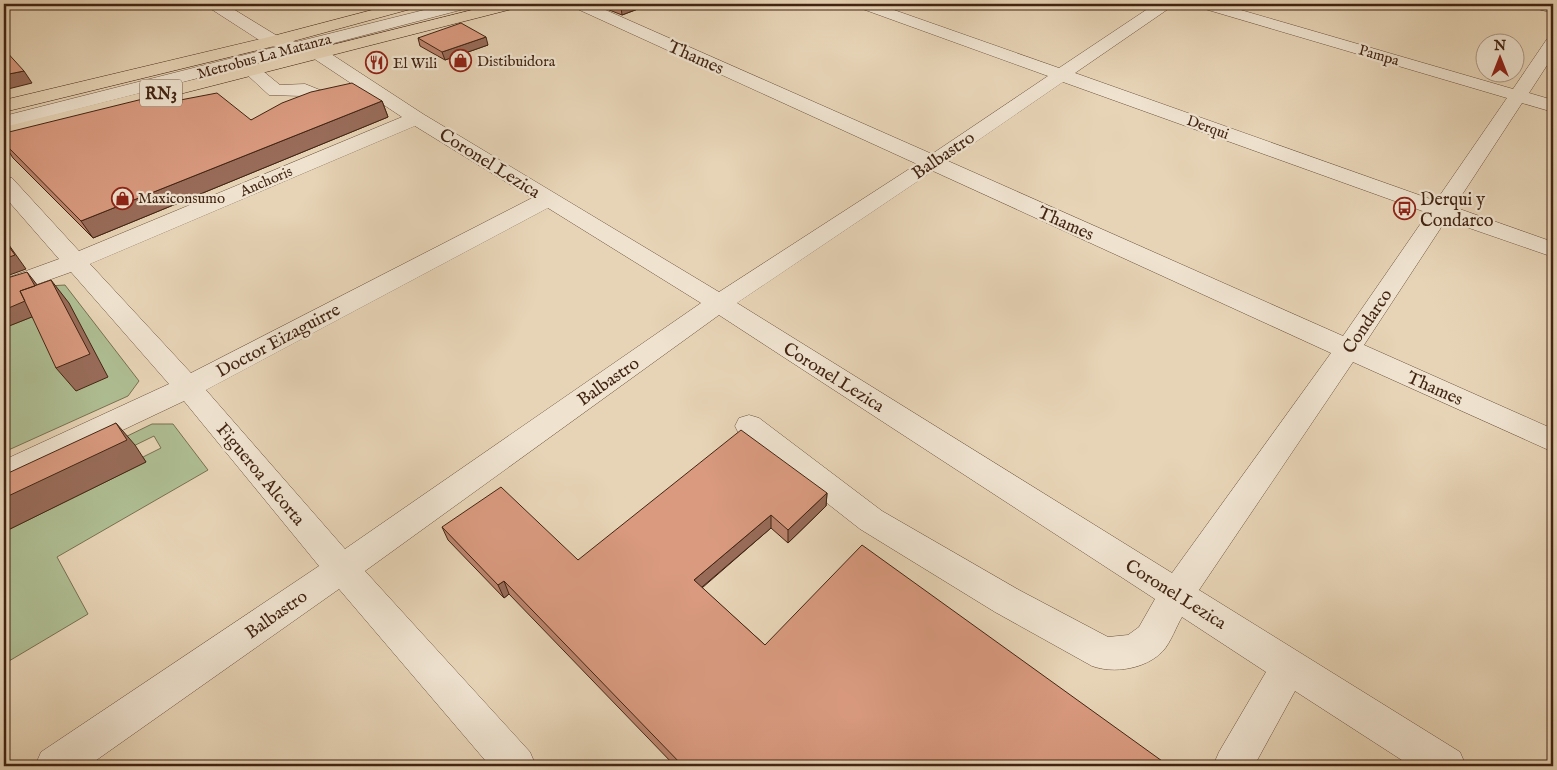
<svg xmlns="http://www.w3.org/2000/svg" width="1557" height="770" viewBox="0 0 1557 770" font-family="'IM FELL English',serif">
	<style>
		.green { fill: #afbe93; stroke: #787152 }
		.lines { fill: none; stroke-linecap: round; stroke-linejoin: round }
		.minor-casing { stroke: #6b503b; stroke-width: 1 }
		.highway-casing { stroke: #422412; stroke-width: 1 }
		.minor { fill: #efe3d0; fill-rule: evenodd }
		.highway { fill: #e7d4b6; fill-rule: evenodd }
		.wall { fill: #bb846d; stroke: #422412 }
		.shaded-wall { fill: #986c59; stroke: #422412 }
		.building { fill: #d99a7f; stroke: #422412 }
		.labels { text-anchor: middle; stroke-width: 4.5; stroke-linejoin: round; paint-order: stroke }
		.far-street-label { font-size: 15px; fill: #422412; stroke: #efe3d0 }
		.far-poi-label { font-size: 15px; fill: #422412; stroke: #efe3d0; text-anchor: start }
		.shield { fill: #efe3d0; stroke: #765d4b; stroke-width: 1 }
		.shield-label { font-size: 16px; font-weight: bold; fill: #422412 }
		.street-label { font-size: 18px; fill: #422412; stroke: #efe3d0 }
		.poi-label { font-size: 18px; fill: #422412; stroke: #efe3d0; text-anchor: start }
	</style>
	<rect width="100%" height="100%" fill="#e7d4b6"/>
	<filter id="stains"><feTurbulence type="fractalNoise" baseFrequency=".004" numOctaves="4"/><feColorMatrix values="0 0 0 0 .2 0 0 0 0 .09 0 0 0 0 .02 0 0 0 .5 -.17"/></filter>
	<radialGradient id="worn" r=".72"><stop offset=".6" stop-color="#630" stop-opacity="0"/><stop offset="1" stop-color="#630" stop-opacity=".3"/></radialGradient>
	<!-- green -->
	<path class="green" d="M65,285L139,381L128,396L4,452V440L8,437L4,427V328L52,309L48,286Z
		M152,424H173L208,470L57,557L88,614L4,664V616L8,613L4,601V532L146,462L143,457L161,448L154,436L4,509V496Z"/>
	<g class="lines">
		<defs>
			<path id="minor" d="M206,4H225L279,37L296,42L448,4H474L472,7L315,48L325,50L423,114L719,292L917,164L573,7L571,4H592L932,154L1048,76L857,7L855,4H877L1059,68L1155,4H1173L1171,7L1075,73L1436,201L1507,98L1198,7L1196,4H1220L1513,89L1547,39L1553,38V56L1529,93L1553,100V112L1522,103L1454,207L1553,242V257L1446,220L1364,345L1553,429V452L1353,362L1199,590L1460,752L1466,766H1411L1295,691L1254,766H1213L1219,752L1266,672L1182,617C1176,627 1171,642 1163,651C1146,669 1114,674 1092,666L995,612L860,529L739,434L735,426L739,418L749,415L759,418L882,511L1019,590L1108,637L1128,635L1139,627L1155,599L719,315L365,571L530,752L536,766H490L339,589L88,766H35L41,752L319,566L184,401L15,481L4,485V460L169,384L71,272L4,296V279L59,259L4,196V177L12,178L79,251L402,117L313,58L296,53L4,128V116L276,47L267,45L208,7ZM1063,82L1428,213L1343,336L948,161ZM415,126L532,198L191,373L90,264ZM933,171L1331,353L1172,573L737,303ZM548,208L701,303L345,549L206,390Z
				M1528,4H1553V13L1530,7Z
				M252,66L258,67L280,85L305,84L325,92L345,89L352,91L354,95L352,99L325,104L311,101L302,96L269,95L243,71L246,67Z"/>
			<path id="highway" d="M395,4H420L418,7L279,45L4,112V100L269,37Z
				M496,4H522L520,7L4,139V127Z"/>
		</defs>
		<!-- minor casing -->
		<use href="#minor" class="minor-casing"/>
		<!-- highway casing -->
		<use href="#highway" class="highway-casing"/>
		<!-- minor -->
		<use href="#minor" class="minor"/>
		<!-- highway -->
		<use href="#highway" class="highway"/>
	</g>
	<!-- wall -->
	<path class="wall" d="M594,4H651L622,15Z
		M418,38L488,45L445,60L420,46Z
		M175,101L251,120L382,101L388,117L93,238L13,158L4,144V138Z
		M827,493L826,506L788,543L771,528L702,588L765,645L1169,766H675L509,594L504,598L448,540L442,527L578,560Z"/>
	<!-- shaded-wall -->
	<path class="shaded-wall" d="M629,4H651L622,15L621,7Z
		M486,37L488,45L445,60L442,52Z
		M24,71L32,83L4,90V75Z
		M382,101L388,117L93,238L81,221Z
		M4,238L26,269L4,277Z
		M27,272L38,286L52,309L4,328V310Z
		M51,280L69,303L108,377L76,391L56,368Z
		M116,423L135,445L146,462L4,532V498Z
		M827,493L826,506L788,543V530Z
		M771,515V528L695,593L694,580Z
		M504,581L509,594L504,598L498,585Z
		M4,601L8,613L4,616Z"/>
	<!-- building -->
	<path class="building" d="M613,4H629L621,7Z
		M461,23L486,37L442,52L418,38Z
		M4,49L24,71L4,75Z
		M352,83L382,101L81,221L4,143V138L9,132L163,94L175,101L217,93L251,120L282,103L311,92Z
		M4,240L15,255L4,259Z
		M27,272L35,286L20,291L25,301L4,310V279Z
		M51,280L90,354L56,368L20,291Z
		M116,423L127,440L4,498V475Z
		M741,430L827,493L788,530L771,515L694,580L765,645L862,545L1169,766H683L504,581L498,585L442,527L501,487L578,560Z"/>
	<!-- icons -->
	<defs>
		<symbol id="shop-ring" viewBox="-11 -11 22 22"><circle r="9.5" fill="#efe3d0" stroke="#8f2418" stroke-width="1.5"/><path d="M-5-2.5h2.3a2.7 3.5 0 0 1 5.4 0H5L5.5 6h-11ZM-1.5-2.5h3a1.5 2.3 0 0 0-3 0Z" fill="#8f2418"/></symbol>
		<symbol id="restaurant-ring" viewBox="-11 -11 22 22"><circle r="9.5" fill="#efe3d0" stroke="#8f2418" stroke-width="1.5"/><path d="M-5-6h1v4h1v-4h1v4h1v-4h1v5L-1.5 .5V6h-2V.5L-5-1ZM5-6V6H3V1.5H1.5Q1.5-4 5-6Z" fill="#8f2418"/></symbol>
		<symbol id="bus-ring" viewBox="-11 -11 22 22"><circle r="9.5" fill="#efe3d0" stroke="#8f2418" stroke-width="1.5"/><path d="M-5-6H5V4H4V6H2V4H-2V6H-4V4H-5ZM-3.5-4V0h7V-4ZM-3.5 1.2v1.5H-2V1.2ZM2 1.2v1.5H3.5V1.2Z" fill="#8f2418"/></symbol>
	</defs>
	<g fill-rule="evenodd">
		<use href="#shop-ring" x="448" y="48" width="25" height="25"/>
		<use href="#restaurant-ring" x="364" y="50" width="25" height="25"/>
		<use href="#shop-ring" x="110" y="186" width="25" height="25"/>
		<use href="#bus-ring" x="1392" y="196" width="25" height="25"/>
	</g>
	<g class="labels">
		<!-- far-street labels -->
		<g class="far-street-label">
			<text transform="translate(1379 55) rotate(16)" y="5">Pampa</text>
			<text transform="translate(264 56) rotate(-15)" y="5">Metrobus La Matanza</text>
			<text transform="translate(1208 127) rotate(20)" y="5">Derqui</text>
			<text transform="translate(266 181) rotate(-23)" y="5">Anchoris</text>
		</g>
		<!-- far-poi labels -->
		<g class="far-poi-label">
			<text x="477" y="66">Distibuidora</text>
			<text x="393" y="68">El Wili</text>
			<text x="138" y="203">Maxiconsumo</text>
		</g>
		<!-- shield labels -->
		<rect class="shield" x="140" y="79.5" width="42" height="27" rx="4"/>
		<g class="shield-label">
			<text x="161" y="99">RN3</text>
		</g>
		<!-- street labels -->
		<g class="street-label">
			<text transform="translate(696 57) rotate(24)" y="6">Thames</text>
			<text transform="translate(943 155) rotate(-34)" y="6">Balbastro</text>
			<text transform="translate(490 163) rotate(32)" y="6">Coronel Lezica</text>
			<text transform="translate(1066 223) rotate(24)" y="6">Thames</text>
			<text transform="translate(1367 321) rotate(-56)" y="6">Condarco</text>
			<text transform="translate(278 340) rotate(-28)" y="6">Doctor Eizaguirre</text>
			<text transform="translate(834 377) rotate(32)" y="6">Coronel Lezica</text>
			<text transform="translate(608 381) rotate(-35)" y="6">Balbastro</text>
			<text transform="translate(1435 388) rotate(24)" y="6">Thames</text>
			<text transform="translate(261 474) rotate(50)" y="6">Figueroa Alcorta</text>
			<text transform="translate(1176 594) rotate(32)" y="6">Coronel Lezica</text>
			<text transform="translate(276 614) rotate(-35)" y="6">Balbastro</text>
		</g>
		<!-- poi labels -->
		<g class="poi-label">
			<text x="1420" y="205">Derqui y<tspan x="1420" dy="21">Condarco</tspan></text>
		</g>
	</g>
	<!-- margin -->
	<rect width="1557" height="770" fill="none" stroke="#e7d4b6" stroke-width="20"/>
	<rect x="5" y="5" width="1547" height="760" fill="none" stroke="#422412" stroke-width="2.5"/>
	<rect x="10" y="10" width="1537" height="750" fill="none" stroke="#422412"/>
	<!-- north arrow -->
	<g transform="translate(1500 58)"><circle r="24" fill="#efe3d0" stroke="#aa9784"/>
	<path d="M0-4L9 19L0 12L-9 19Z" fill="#8f2418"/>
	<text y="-8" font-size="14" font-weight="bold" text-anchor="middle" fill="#422412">N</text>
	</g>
	<rect width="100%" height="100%" filter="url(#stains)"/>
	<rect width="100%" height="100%" fill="url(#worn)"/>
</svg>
